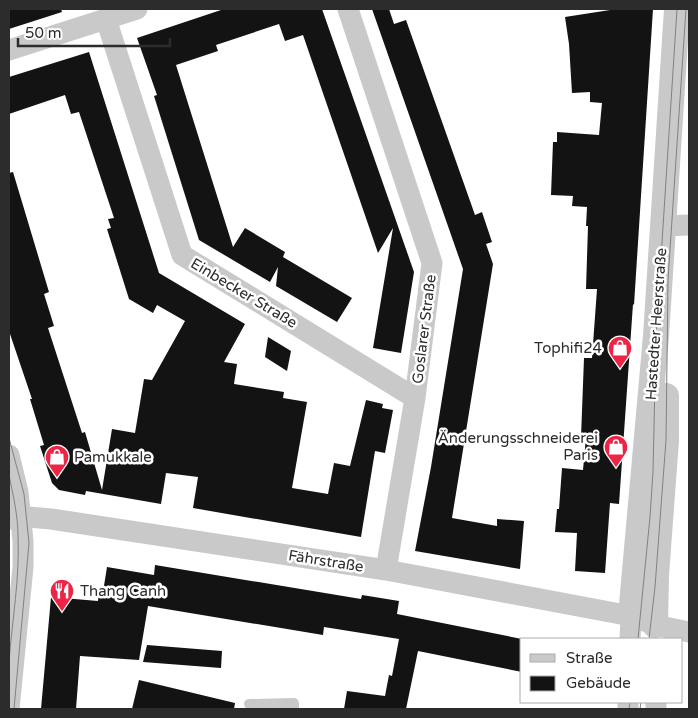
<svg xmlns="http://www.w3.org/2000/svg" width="698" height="718" viewBox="0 0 698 718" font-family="'Varela Round',sans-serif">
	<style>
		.building { fill: #131313 }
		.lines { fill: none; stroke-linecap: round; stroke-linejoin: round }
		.service { stroke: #c9c9c9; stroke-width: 10 }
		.minor { stroke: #c9c9c9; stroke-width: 21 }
		.tertiary { stroke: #c9c9c9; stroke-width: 26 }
		.tram { stroke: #818181; stroke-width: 1 }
		.labels { text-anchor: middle; stroke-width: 5; stroke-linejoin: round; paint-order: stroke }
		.street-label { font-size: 15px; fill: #2c2c2c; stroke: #fff }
		.poi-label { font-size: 15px; fill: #2c2c2c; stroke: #fff; text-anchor: end }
	</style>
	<rect width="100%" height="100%" fill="#fff"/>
	<!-- building -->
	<path class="building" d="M9,9H61L62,12L9,29Z
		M224,9H322L414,272L401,353L373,348L393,228L378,253L303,35L285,41L279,24L216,45L218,51L176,65L233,247L245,228L285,252L283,257L352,298L337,322L276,286L278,267L270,282L199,240L154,96L157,95L137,38Z
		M372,9H389L394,24L406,20L475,215L482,212L492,242L486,244L493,264L452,518L497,526V519L524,521L520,569L415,551L431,467L463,269Z
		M610,9H653L634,305L633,304L619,504L610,503L605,573L575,571L577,533L555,532L557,509H559L562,468L583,470L586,437H581L584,358H592L597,289H586L588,226H586L587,207L572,206L573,196L551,195L553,142H557V132L599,135L602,103L590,102V92L572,93L569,44L565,17L610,10Z
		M89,52L159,273L245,324L224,362L237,364L234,384L284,392L283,398L307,402L292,488L328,494L334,463L350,466L366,400L383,404L382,408L393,410L385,453L375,451L361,537L193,508L198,477L166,473L161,504L86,491L85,495L59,490L52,483L40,446L44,445L30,399H32L9,331V173L13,172L49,292L44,294L54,326L48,328L82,433L85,432L102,490L112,429L135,433L144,379L152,380L185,321L157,305L153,313L129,299L107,229L111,228L108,219L114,218L79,112L71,114L65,95L9,114V77Z
		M268,337L291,351L287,371L265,357Z
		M155,565L361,599L362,595L399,601L397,614L522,639V672L418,651L406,709H344L347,691L385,696L389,675L392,676L399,639L324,627L323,635L148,606L139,660L80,656L76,709H41L51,597L98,601L99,591L103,592L107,567L154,575Z
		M147,645L222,651L221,668L143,662Z
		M139,680L235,703L234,709H132Z"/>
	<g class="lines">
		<!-- service -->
		<path class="service" d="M249,704L294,703V709"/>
		<!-- minor -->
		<path class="minor" d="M348,9L432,263L415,398L386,570
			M106,19L182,255L415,398
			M9,50L137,9
			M663,226L689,225
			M9,455L18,492L23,541V567L9,709
			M9,519L28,517L51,519L386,570L631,616L655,625L689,632
			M630,639L631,616
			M628,709V702
			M656,709V702"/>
		<!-- tertiary -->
		<path class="tertiary" d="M631,616L656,336L677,9
			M655,625L656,575L666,440V396"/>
		<!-- tram -->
		<path class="tram" d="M9,438L24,494L29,543L14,709
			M9,475C13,495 18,515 18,536C20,578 12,621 9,662
			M638,639L650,517L653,472L656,336L677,9
			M649,639L655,587L666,440L668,280L686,9
			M629,709L630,702
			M640,709L641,702"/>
	</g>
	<!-- icons -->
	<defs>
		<symbol id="shop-pin" viewBox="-11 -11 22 30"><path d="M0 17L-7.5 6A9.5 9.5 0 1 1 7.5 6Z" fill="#ec2546" stroke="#fff"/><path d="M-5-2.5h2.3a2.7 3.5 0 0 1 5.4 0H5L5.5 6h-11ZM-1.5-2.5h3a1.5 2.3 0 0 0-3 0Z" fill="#fff"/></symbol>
		<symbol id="restaurant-pin" viewBox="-11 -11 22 30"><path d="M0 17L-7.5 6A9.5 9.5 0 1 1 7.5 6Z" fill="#ec2546" stroke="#fff"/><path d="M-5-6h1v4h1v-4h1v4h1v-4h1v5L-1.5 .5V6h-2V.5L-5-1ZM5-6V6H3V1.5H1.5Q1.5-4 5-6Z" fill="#fff"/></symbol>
	</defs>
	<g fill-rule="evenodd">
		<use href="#shop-pin" x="606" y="334" width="28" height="38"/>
		<use href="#shop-pin" x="602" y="433" width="28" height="38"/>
		<use href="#shop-pin" x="43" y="443" width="28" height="38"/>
		<use href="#restaurant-pin" x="48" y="577" width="28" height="38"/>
	</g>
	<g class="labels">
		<!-- street labels -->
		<g class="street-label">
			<text transform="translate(244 293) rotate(31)" y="5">Einbecker Straße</text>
			<text transform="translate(656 324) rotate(-86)" y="5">Hastedter Heerstraße</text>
			<text transform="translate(424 329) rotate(-83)" y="5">Goslarer Straße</text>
			<text transform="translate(326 561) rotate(9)" y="5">Fährstraße</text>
		</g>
		<!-- poi labels -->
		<g class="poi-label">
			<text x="602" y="353">Tophifi24</text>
			<text x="598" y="443">Änderungsschneiderei<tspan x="598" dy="17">Paris</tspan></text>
			<text x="74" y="462" text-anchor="start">Pamukkale</text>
			<text x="80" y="596" text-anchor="start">Thang Canh</text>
		</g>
	</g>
	<!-- border -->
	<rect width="698" height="718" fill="none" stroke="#2c2c2c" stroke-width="20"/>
	<!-- legend -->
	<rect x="520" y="638" width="162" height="65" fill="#ffffff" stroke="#ababab"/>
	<rect x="530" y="654" width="25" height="8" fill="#c9c9c9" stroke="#ababab"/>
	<text x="566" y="663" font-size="15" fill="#2c2c2c">Straße</text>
	<rect x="530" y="676" width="25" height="15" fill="#131313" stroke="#ababab"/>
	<text x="566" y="688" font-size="15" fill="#2c2c2c">Gebäude</text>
	<!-- scale -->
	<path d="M18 38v8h152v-8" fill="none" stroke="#2c2c2c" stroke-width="2.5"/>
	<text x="25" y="38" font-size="15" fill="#2c2c2c" stroke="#ffffff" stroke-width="4" paint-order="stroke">50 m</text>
</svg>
